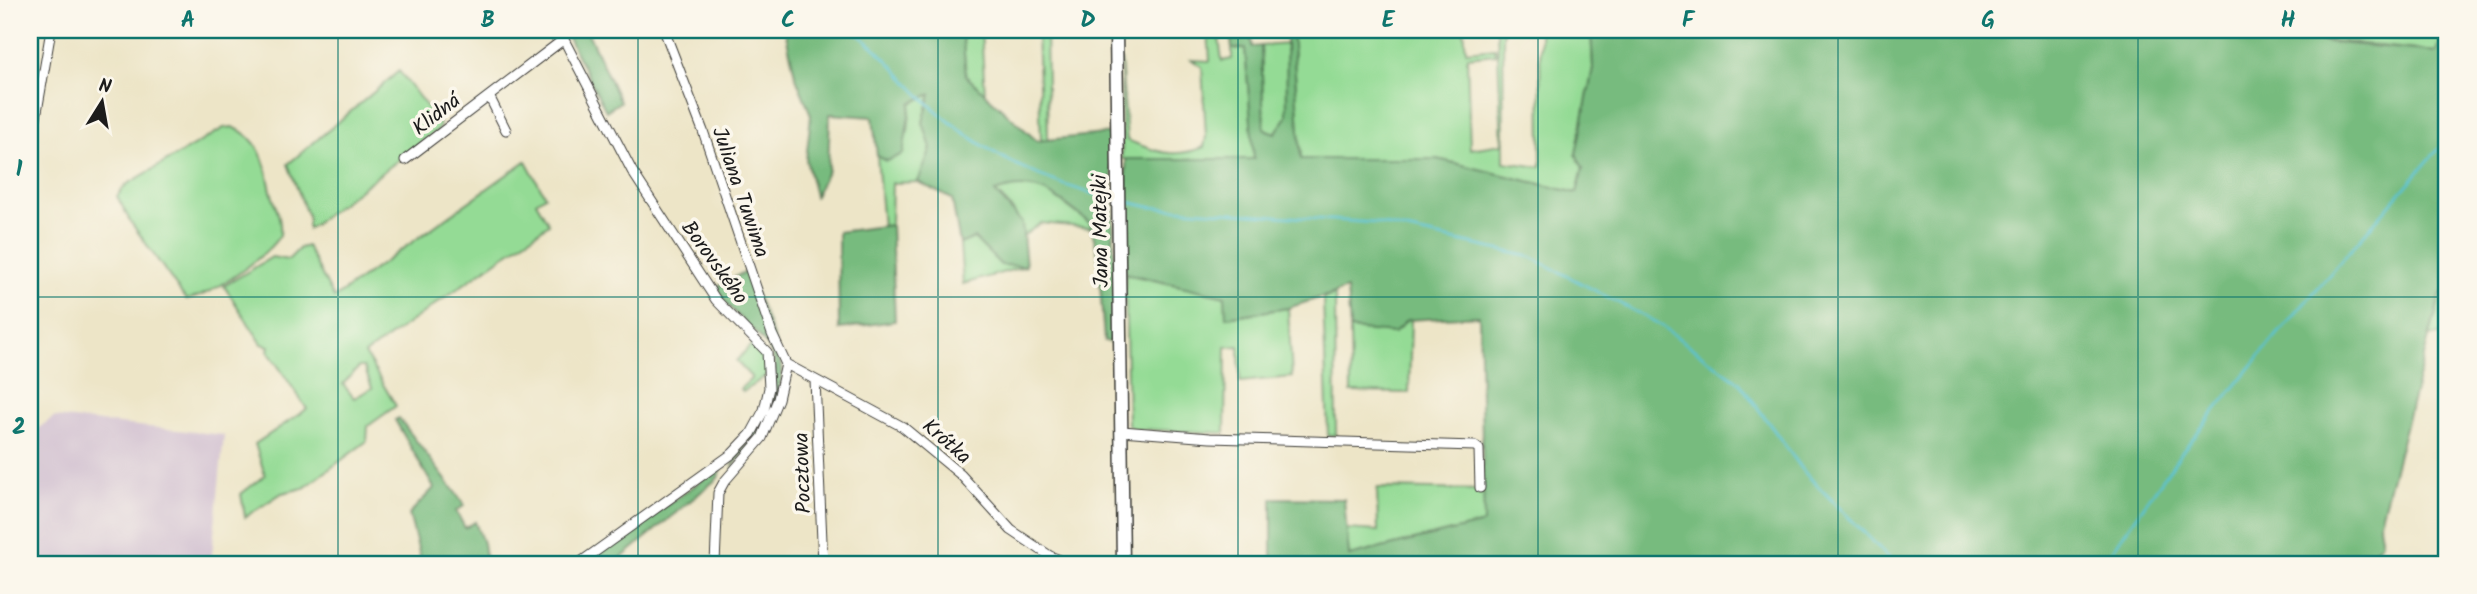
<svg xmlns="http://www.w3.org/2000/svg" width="2477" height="594" viewBox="0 0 2477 594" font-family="Kalam,sans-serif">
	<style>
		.industrial { fill: #cfbdcf }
		.green { fill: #94db95; stroke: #587c58; stroke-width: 2; fill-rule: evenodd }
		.forest { fill: #77bb7e; stroke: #4a6c4d; stroke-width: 2 }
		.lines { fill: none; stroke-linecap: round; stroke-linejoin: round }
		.stream { stroke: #59c3d5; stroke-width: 2.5 }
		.street-casing { stroke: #3b3a36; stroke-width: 11 }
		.secondary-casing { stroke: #3b3a36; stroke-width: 15 }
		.street { stroke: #fff; stroke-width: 9 }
		.secondary { stroke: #fff; stroke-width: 12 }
		.grid { fill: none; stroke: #0f766e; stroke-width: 2; stroke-opacity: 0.55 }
		.labels { text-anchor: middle; stroke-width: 7; stroke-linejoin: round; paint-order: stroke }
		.street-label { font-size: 21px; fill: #1c1c1c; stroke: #fbf7ec }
		.neatline { fill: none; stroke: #0f766e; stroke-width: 2.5 }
		.grid-label { font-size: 23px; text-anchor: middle; font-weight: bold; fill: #0f766e }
	</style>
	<rect width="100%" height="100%" fill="#fbf7ec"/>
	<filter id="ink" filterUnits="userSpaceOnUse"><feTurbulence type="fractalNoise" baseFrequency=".0143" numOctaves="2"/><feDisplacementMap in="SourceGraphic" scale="14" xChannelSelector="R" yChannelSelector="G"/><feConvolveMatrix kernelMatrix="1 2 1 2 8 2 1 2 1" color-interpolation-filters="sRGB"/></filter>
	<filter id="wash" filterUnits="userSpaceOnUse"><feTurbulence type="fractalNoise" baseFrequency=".00686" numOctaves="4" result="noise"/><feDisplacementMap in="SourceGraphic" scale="28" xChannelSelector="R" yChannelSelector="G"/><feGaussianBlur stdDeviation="1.57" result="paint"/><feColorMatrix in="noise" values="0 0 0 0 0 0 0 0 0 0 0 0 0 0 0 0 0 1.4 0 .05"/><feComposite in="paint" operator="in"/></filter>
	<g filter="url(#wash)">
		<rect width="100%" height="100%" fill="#ede5c7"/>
		<!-- industrial -->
		<path class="industrial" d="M54,417L224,435L211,564H30V434Z"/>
		<!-- green -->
		<path class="green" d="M962,30H981L985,94L966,76Z
			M1037,30H1046L1048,140L1041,141Z
			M1208,30H1218L1222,61L1232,59V49L1245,47L1254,159H1122L1121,59L1127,140C1156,152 1174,159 1204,147L1206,137L1202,67L1192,60L1210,61Z
			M1292,30H1464L1466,51L1495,48L1496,54L1467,57L1470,149L1502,144L1497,30H1503L1504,162L1541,167L1540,30H1591L1593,68L1576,154L1583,168L1577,193L1438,159H1301Z
			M2317,30H2444L2437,52L2316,39Z
			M1288,44L1287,117L1275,133L1264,129L1261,46Z
			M399,71L440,124L439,129L308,229V217L288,164Z
			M932,93L923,122L931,148L918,182L892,183L891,225L883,228L877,156L887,161L908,132L911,103Z
			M233,127C259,138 265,160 270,186C273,203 282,216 280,235C266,257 212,296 186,300L130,221L117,196L126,185L224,128Z
			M526,161L545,196L536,202L549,224L365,354L396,406L368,426L367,441L304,488L282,493L245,517L241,494L265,475L255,444L307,409L268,351L269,346L262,344L224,286L272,257L288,260L300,248L307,246L334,298ZM359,367H364L372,388L354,398L343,384Z
			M1012,186L1044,189L1090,223L1092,228L1041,223L1023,236C1021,216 1009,205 995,192Z
			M974,238L1001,265L1026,266L963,284L960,244Z
			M1125,274L1226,296V317L1288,308L1292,377L1240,382L1239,346L1226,347L1225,433L1134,429L1128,425Z
			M2447,291V334L2430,336L2441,292Z
			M1335,294L1336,435L1328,436L1323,299Z
			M1411,319L1409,393L1351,392L1350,329L1394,333L1407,320Z
			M753,343L768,359L767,375L743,392L740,389L752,378L736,361Z
			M1377,488L1485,490L1484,523L1349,556L1346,529L1378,531Z"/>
		<!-- forest -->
		<path class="forest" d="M564,30H592L588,33L620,102L606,111Z
			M785,30H962L966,76L1037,141L1111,133L1116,343L1104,341L1098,254L1090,223C1057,198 1039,177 995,192L1022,223L1026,266L1001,265L974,238L960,244L952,199L918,182L931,148L923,122L931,94L911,103L903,154L887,161L877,156L873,117L830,114L828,170L815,196L806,160L811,115L795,75Z
			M1230,30H1250L1252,47L1261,46L1264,129L1275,133L1287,117L1286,30H1292L1301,159H1438L1577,193L1583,168L1576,154L1593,68L1591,30H2190L2437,52L2444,30H2447V291L2441,293L2379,525L2382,543L2368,557L2351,564H1272V498L1344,499L1349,556L1484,523L1479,316L1407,320L1394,333L1350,329L1347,289L1288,308L1226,317L1225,296L1125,273L1126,159H1254L1245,48L1232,49Z
			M891,225L895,321L839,329L838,232Z
			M746,271C756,296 778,341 781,367C784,404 756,441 733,466C734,455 744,449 750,440C764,416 786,375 769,349C755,326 727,313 717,287Z
			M399,418L461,500L464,506L456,511L465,528L475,522L483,543L486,564H422L409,514L434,488L395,420Z
			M721,467L718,478L614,564H583Z"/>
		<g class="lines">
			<!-- stream -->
			<path class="stream" d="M851,30C881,48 904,81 929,104C984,154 1043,183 1114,199
				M1124,201L1150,207L1375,223L1531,257L1659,324L1739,382L1805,473L1895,564
				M2103,564L2184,449L2277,335L2447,139"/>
		</g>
	</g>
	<g filter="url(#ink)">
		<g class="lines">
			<defs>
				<path id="street" d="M559,30L632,171L716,300L767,352L769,388L764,410L751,434L732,454L578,564
					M664,30L703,131L772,334L786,364
					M489,96L506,130
					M30,152L51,30
					M405,160L564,39
					M786,364L903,427L961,475L1011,530L1050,556L1070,564
					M815,380L823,564
					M1122,431L1210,438L1475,446L1479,449L1480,488
					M715,564L718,493L724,482L762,438L778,399L786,364"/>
				<path id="secondary" d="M1116,30L1123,564"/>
			</defs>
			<!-- street casing -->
			<use href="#street" class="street-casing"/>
			<!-- secondary casing -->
			<use href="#secondary" class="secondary-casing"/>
			<!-- street -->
			<use href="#street" class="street"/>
			<!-- secondary -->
			<use href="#secondary" class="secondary"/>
		</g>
	</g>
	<!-- grid -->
	<path class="grid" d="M338,30V564M638,30V564M938,30V564M1238,30V564M1538,30V564M1838,30V564M2138,30V564M30,297H2447"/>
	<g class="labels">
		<!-- street labels -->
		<g class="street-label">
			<text transform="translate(436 114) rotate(-38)" y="7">Klidná</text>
			<text transform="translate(741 192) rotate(71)" y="7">Juliana Tuwima</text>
			<text transform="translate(1100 231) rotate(-91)" y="7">Jana Matejki</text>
			<text transform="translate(715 262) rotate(54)" y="7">Borovského</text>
			<text transform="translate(947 441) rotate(41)" y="7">Krótka</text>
			<text transform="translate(802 473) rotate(-92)" y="7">Pocztowa</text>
		</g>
	</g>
	<!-- margin -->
	<rect width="2477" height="594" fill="none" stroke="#fbf7ec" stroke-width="77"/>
	<!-- north arrow -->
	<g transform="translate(102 102) rotate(11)" stroke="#fbf7ec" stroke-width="5" paint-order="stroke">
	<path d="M0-5L12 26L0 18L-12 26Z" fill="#1c1c1c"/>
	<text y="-10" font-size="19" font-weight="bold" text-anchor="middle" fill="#1c1c1c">N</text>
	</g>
	<rect x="38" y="38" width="2400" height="518" class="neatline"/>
	<g class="grid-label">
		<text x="188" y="27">A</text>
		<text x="488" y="27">B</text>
		<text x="788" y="27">C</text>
		<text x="1088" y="27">D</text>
		<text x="1388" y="27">E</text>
		<text x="1688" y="27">F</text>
		<text x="1988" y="27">G</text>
		<text x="2288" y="27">H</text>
		<text x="19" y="176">1</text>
		<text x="19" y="434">2</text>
	</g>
</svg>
